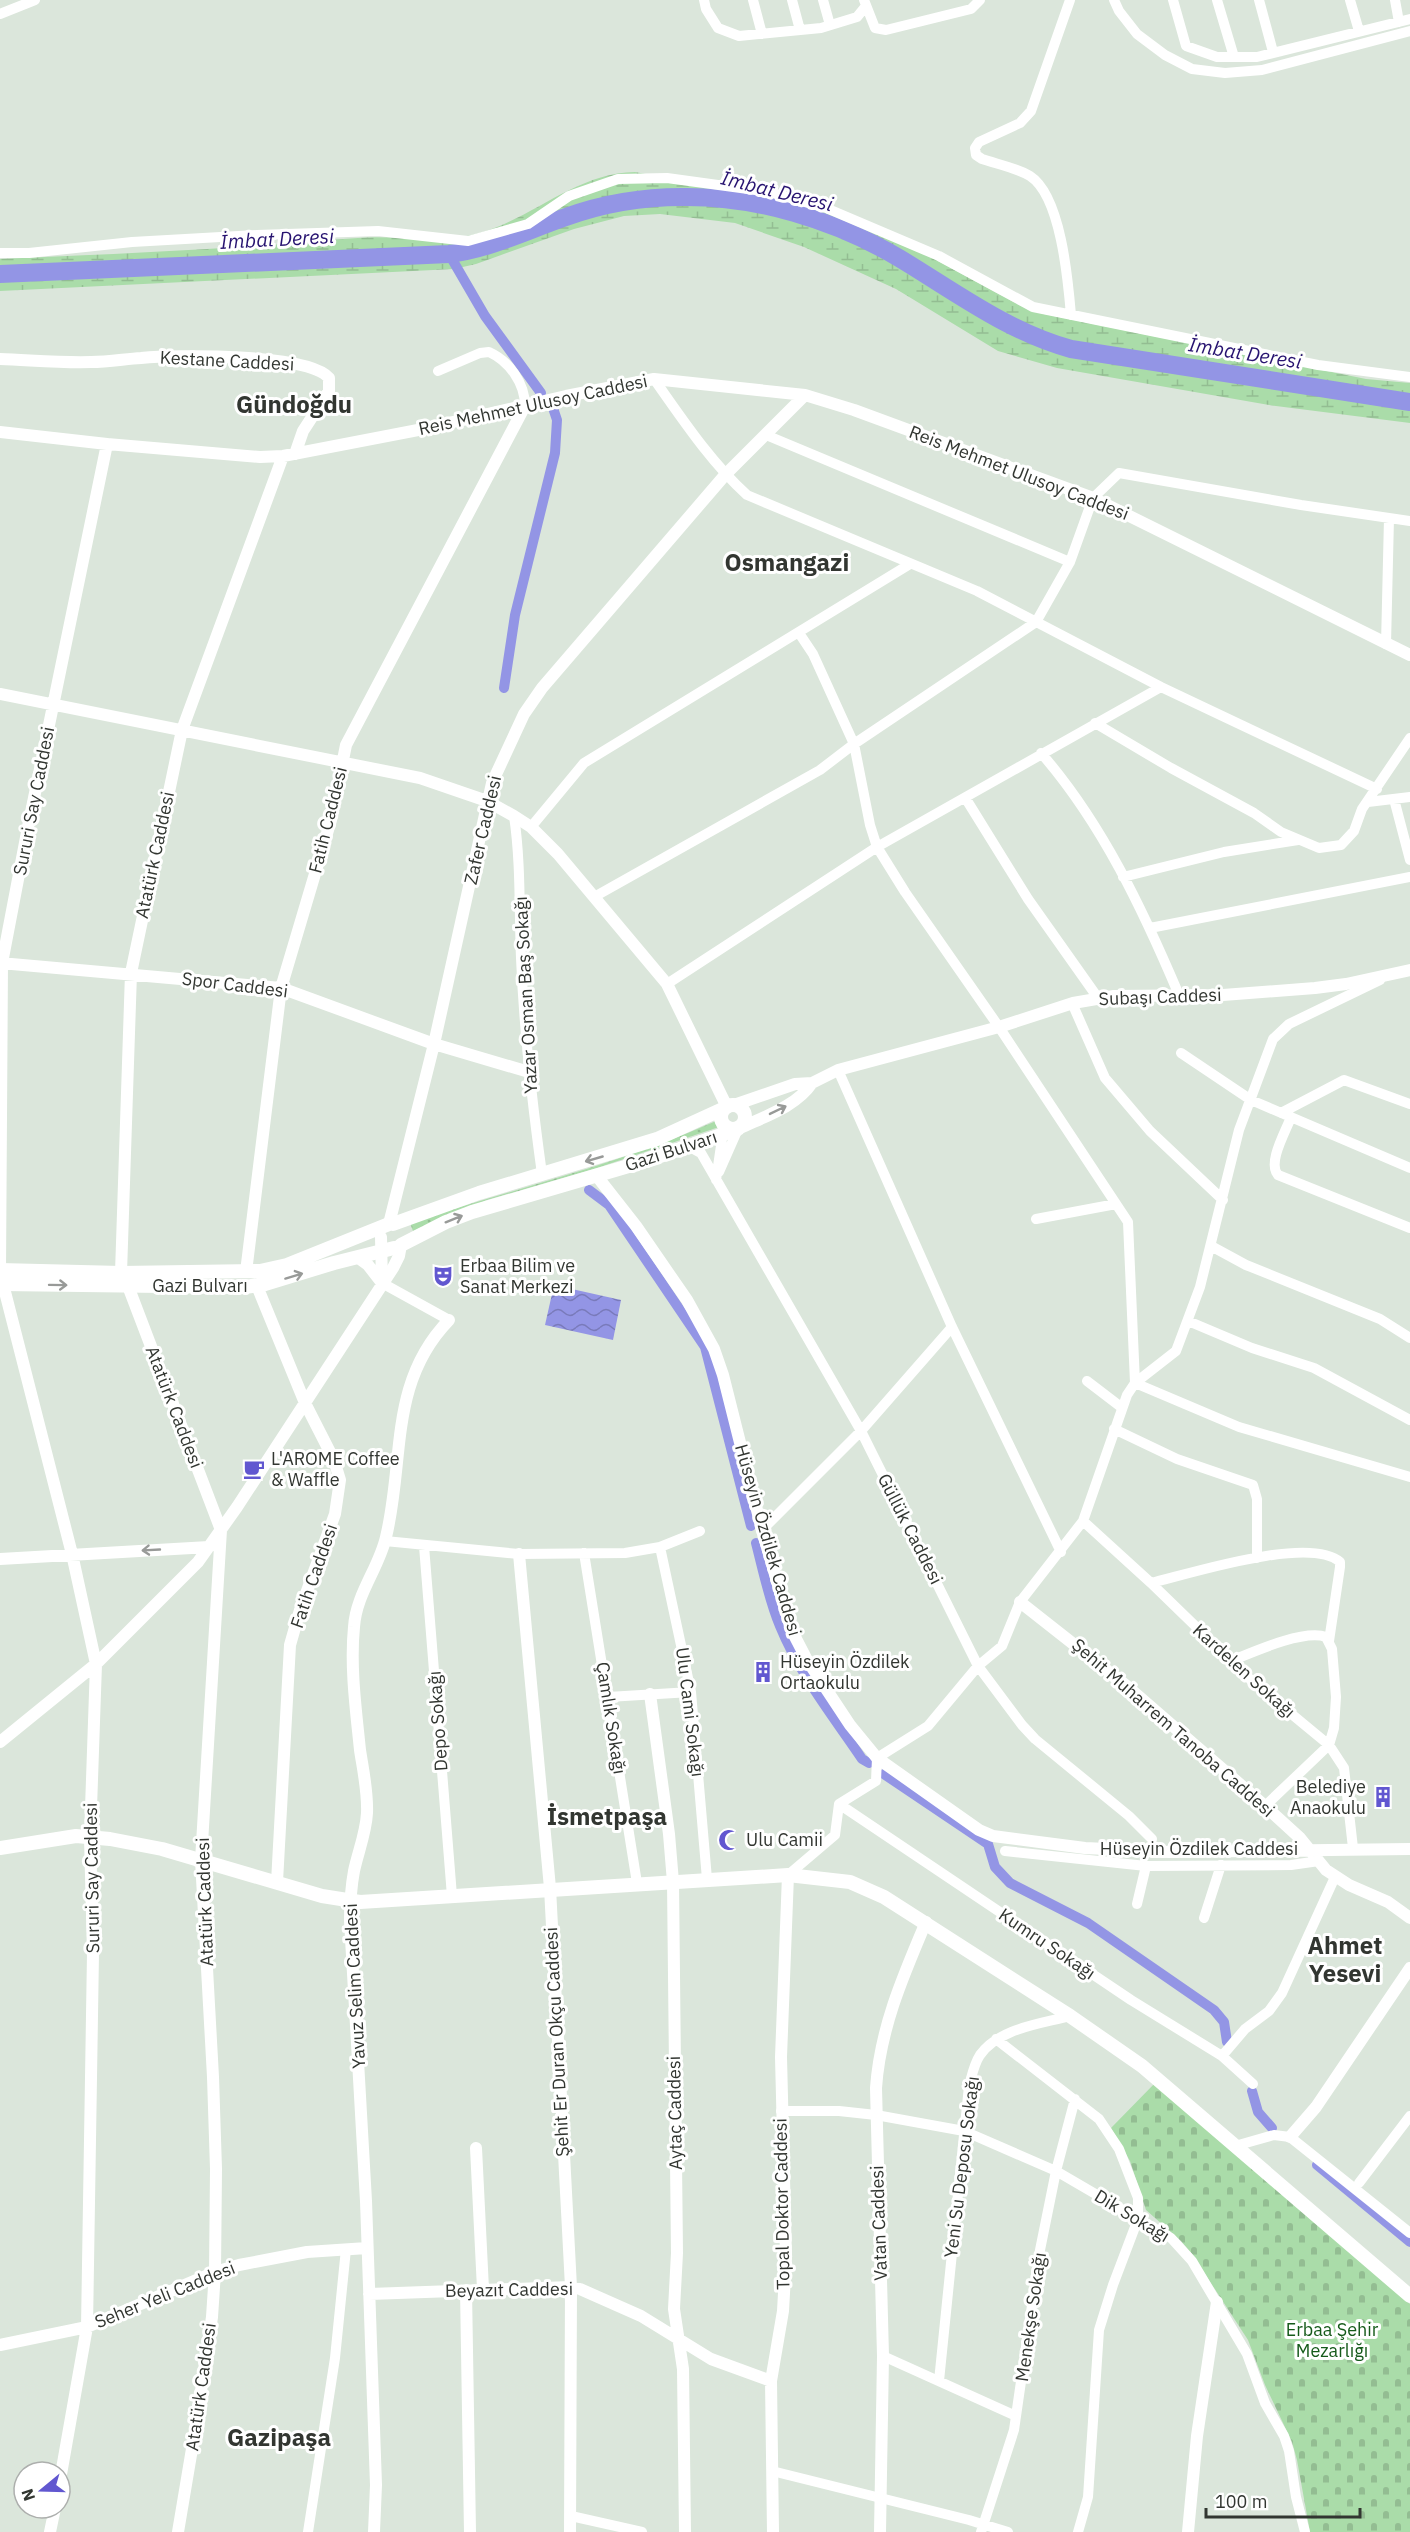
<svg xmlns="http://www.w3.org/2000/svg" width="1410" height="2532" viewBox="0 0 1410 2532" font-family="'IBM Plex Sans',sans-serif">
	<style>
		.grass { fill: url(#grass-dots) }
		.wetland { fill: url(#wetland-marsh) }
		.cemetery { fill: url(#cemetery-stones) }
		.water { fill: url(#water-waves) }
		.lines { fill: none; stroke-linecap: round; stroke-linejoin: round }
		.canal { stroke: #9395e5; stroke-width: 10 }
		.river { stroke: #9395e5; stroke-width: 18 }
		.minor { stroke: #fff; stroke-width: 10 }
		.tertiary { stroke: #fff; stroke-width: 12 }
		.secondary { stroke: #fff; stroke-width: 14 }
		.oneway { stroke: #989a98 }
		.labels { text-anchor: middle; stroke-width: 6; stroke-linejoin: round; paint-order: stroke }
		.street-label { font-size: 18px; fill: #323631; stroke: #fff }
		.poi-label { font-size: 18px; fill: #323631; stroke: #fff; text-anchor: start }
		.park-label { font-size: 18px; fill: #155a1a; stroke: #fff }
		.water-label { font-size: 20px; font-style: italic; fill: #271370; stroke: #fff }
		.district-label { font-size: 24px; font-weight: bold; fill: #323631; stroke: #fff }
	</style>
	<defs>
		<pattern id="grass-dots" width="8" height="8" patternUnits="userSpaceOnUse" patternTransform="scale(1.5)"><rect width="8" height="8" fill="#aadca9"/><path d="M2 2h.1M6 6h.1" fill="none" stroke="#93bd92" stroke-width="1.8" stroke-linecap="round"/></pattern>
		<pattern id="wetland-marsh" width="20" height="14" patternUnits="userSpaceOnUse" patternTransform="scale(1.5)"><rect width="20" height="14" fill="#aadca9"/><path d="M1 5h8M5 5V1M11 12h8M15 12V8" fill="none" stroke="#93bd92"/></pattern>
		<pattern id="cemetery-stones" width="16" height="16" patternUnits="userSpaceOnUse" patternTransform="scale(1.5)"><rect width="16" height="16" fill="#aadca9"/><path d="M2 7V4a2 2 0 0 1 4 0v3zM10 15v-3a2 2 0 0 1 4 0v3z" fill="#93bd92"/></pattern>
		<pattern id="water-waves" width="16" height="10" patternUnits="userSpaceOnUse" patternTransform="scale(1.5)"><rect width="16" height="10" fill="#9395e5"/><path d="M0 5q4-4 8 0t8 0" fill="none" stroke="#797aba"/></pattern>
	</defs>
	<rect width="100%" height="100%" fill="#dbe6db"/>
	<!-- grass -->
	<path class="grass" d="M716,1121L719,1127L597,1168L487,1200L413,1231L410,1223C512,1189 618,1165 716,1121Z"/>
	<!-- wetland -->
	<path class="wetland" d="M635,172C715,187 800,196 875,230C925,252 973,281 1021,306L1044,314L1366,379L1410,383V423L1269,405L1057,368L998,351L896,289L804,247L735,223L660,214L624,216L574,229L476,264L454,269L0,291V259C85,255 169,252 254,246C289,244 323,240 358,238C391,235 435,243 467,236C527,225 572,173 635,172Z"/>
	<!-- cemetery -->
	<path class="cemetery" d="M1155,2083L1410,2304V2532H1310L1297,2460L1292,2442L1265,2385L1248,2340L1192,2254L1181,2241L1146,2210L1130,2161L1111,2128Z"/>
	<!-- water -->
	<path class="water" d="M554,1285L621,1300L613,1340L545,1325Z"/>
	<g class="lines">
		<!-- canal -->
		<path class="canal" d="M449,254L485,316L541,393
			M504,688L515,615L555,453L557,420L553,408
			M589,1190L609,1205L705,1347L751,1526
			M756,1543C763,1570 769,1600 780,1626C800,1675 833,1716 862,1759L869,1763
			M884,1774L988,1844L995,1867L1010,1883L1088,1923L1214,2010L1224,2022L1227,2042
			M1252,2091L1258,2112L1272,2128
			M1317,2165L1410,2242"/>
		<!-- river -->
		<path class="river" d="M0,274L449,254C490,249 528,230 566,217C602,204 644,197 682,197C756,196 835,220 899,258C954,291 1008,332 1071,349L1410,402"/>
		<!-- minor -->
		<path class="minor" d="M704,0L706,9L718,28L739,36L821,28L857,17L866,6
			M753,0L762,34
			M792,0L800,30
			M823,0L830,25
			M864,0L875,28L886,30L971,9L980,0
			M1070,0L1031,111L1020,123L979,142L975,148L976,155L982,159C997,164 1017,168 1030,176C1061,196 1068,280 1071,315
			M1114,0L1119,11L1137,34L1165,55L1192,69L1225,73L1262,70L1410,31
			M1173,0L1186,46L1217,57H1257L1410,19
			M1217,0L1234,57
			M1259,0L1273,52
			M1350,0L1359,31
			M1395,0L1399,22
			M0,14L35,0
			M0,253H29L132,242L257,235L378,231L468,241L528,224L569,196L618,179L667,178L769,192L826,208L939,256L1033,307L1318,365L1410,377
			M438,371L480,353L489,352C509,361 525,383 525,406
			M654,379C683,420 710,461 747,495L977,591L1161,687L1377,789
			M766,435L1070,562
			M799,633L813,654L854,744L870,825L877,847L905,892L999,1027L1128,1222L1135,1383L1239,1427L1410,1477
			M1386,644L1389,518
			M1095,723L1171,768L1254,813L1281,832L1319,848L1341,845L1354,831L1362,809L1410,738
			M1041,753C1102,823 1143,910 1179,995
			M966,799L1028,899L1098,998
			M1394,799L1410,860
			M1368,802L1410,797
			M514,816C521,863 519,910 521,958C524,1031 532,1102 542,1174
			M531,827L584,763L910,564
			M1123,877L1224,852L1298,840
			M594,897L820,770L854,744L1036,622L1070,562L1093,498L1119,473L1301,505L1410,521
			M1150,928L1410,877
			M667,984L877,847L1161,687
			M1072,1003L1105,1078L1150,1131L1223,1200
			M1181,1053L1251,1100L1410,1168
			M838,1070L952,1327L1061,1552
			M1281,1113L1344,1080L1410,1104
			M1291,1117C1286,1131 1267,1163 1278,1175L1410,1228
			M688,1146L701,1153L861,1431L978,1666L1022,1725L1035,1739L1129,1816L1152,1839
			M719,1172L738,1129
			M716,1180L724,1125
			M1036,1219L1116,1204
			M1211,1246L1246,1265L1380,1319L1410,1338
			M382,1283L449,1320
			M1188,1321L1252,1348L1314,1368L1410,1420
			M1087,1381L1121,1407
			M1114,1429L1177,1459L1253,1485L1257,1499V1558
			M1083,1521L1151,1583L1254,1683L1329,1745L1344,1768L1353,1848
			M762,1530L861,1431L952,1327
			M385,1541L519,1554L625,1553L660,1547L700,1531
			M424,1546L452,1896
			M660,1547L691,1692L707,1879
			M584,1553L637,1883
			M1151,1583C1189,1574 1310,1535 1340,1562V1567L1329,1641
			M1231,1661C1253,1652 1304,1629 1326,1637L1332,1649L1336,1697L1334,1728L1329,1745L1265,1806
			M608,1697L691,1692
			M839,1804L1131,2000L1222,2056L1253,2084
			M1005,1851L1146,1866L1291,1865L1319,1861
			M788,1875L835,1835L839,1804L876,1781L877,1758L928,1726L978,1666L1002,1646L1020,1602L1083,1521L1127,1395L1135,1383L1176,1351L1200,1287L1239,1130L1273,1039L1289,1024L1380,980
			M1137,1904L1146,1866
			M1204,1918L1221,1865
			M996,2039L1099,2119L1119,2149L1138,2198V2219L1113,2285L1099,2330L1088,2497L1078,2532
			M1222,2056L1245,2029L1269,2011L1282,1993L1335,1877
			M781,2111H839L876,2115L964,2131L1056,2171L1171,2238L1192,2261L1247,2354L1265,2403L1284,2436L1289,2451L1296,2497L1305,2532
			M1235,2146L1274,2135L1290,2137L1410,2233
			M1359,2183L1410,2116
			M883,2356L1016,2416
			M939,2381L969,2086C972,2075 974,2064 980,2055C999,2028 1041,2024 1070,2016
			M772,2471L969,2520L1008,2532
			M571,2516L642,2532
			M308,2532L335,2358L346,2249
			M981,2532L1014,2430L1040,2250L1056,2171L1075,2099"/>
		<!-- tertiary -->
		<path class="tertiary" d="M0,359C30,360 61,363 91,362C108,362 125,359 141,358C175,355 309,353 329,378V391L303,431L295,454
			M0,432L107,444L260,457L283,456L418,430L566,396L654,379L805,395L854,410L1093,498L1410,655
			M0,694L420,778L487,801L514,816L531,827L558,854L667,984L727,1107
			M0,963L281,988L434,1044L529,1072
			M734,1105L795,1084L812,1083L838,1070L999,1027L1073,1003L1114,996L1223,995L1315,988L1346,984L1410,970
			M738,1129C763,1117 796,1107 812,1083
			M596,1175L636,1226L687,1300L714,1349L723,1375L762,1530L791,1629L807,1660L850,1725L877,1758L979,1830L993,1836L1085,1848L1169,1852L1410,1849
			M389,1224L434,1044L492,783L524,714L542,688L725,475L805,395
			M381,1237L382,1283
			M357,1257L368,1265L382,1283
			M0,1270L2,963L28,827L107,444
			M246,1272L281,988L331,820L346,745L525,406
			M121,1273L131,973L182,730L283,456
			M3,1284L72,1554L96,1664L90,1837L93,1953L87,2327L60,2480
			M128,1286L221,1530L201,1860L213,2077L216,2169L215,2272L212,2317L195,2431L178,2532
			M257,1286L305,1403L334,1460L340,1480L335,1514L300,1610L290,1645L277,1882
			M519,1554L550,1888L571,2287L570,2532
			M0,1559L209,1547
			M1020,1602L1128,1687L1265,1806L1300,1838L1326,1870L1349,1885L1388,1902L1410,1918
			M650,1694L669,1834L673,1882L677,2253L674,2309L683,2369L685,2532
			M0,1742L96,1664L198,1562L237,1507L393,1268L399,1256L401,1245
			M1290,2137L1316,2107L1410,1968
			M476,2148L483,2289
			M466,2290L470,2532
			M369,2294L571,2287L580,2289L641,2316L711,2359L771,2381
			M0,2345L87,2327L215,2272L239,2265L307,2252L367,2248
			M50,2532L55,2508
			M374,2532L376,2485L366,2201L350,1921C350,1904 351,1887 354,1871C358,1852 366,1833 367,1813C368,1792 363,1770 360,1750C356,1710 350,1667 354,1627C356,1594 379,1568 386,1537C405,1459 388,1383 449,1320
			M773,2532L771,2381L783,2311L786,2258L781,2057L788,1875
			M880,2532L883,2356L876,2088C880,2029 903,1976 926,1922
			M1188,2532L1197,2436L1217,2302"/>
		<!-- secondary -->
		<path class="secondary" d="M721 1117a12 12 0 1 1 24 0a12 12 0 1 1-24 0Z
			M393,1224L479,1193L657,1139L727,1107
			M401,1245L446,1222L472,1212L649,1160L738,1129
			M0,1270L121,1273L260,1271L287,1265L389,1224
			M0,1284L245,1287L265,1284L334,1263L394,1248
			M0,1848L76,1836L110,1839L162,1849L322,1896L360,1902L788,1875L850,1882L884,1897L1070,2016L1142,2066L1410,2296"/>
	</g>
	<!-- one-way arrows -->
	<defs><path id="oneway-shaft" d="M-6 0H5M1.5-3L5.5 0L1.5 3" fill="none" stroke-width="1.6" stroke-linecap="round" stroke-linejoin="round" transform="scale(1.5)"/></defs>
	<g class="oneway">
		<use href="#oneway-shaft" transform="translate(778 1110) rotate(-26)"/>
		<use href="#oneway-shaft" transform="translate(594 1159) rotate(164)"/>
		<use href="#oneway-shaft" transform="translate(454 1219) rotate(-22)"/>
		<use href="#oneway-shaft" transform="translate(294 1276) rotate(-17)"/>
		<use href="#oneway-shaft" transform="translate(58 1285) rotate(1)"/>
		<use href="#oneway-shaft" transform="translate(151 1550) rotate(177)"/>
	</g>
	<!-- icons -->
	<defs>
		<symbol id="theatre-bare" viewBox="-9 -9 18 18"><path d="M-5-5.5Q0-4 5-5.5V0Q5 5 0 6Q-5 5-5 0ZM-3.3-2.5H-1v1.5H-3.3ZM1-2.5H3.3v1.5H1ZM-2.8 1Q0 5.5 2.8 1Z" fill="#6157d0" stroke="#fff" stroke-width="2.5" paint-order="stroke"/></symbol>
		<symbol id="cafe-bare" viewBox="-9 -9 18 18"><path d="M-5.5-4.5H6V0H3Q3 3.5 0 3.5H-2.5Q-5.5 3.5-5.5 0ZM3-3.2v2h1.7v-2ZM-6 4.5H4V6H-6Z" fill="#6157d0" stroke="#fff" stroke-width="2.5" paint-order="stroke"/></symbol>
		<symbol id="building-bare" viewBox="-9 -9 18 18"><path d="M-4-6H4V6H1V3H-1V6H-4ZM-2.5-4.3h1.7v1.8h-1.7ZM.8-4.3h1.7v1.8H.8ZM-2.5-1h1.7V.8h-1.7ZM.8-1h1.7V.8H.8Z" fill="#6157d0" stroke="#fff" stroke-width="2.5" paint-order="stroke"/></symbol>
		<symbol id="mosque-bare" viewBox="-9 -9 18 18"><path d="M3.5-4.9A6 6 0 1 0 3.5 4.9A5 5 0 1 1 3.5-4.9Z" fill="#6157d0" stroke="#fff" stroke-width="2.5" paint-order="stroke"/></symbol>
	</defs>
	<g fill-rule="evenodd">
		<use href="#theatre-bare" x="428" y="1261" width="30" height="30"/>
		<use href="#cafe-bare" x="239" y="1454" width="30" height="30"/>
		<use href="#building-bare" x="748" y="1657" width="30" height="30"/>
		<use href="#building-bare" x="1368" y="1782" width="30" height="30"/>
		<use href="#mosque-bare" x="714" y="1825" width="30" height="30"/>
	</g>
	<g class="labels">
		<!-- street labels -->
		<g class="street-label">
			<text transform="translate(227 361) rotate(3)" y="6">Kestane Caddesi</text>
			<text transform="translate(533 405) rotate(-12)" y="6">Reis Mehmet Ulusoy Caddesi</text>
			<text transform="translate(1019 473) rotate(21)" y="6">Reis Mehmet Ulusoy Caddesi</text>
			<text transform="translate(34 801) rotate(-79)" y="6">Sururi Say Caddesi</text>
			<text transform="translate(328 820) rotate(-76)" y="6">Fatih Caddesi</text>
			<text transform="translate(483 830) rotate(-77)" y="6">Zafer Caddesi</text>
			<text transform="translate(155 855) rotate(-78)" y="6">Atatürk Caddesi</text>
			<text transform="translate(235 985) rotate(7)" y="6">Spor Caddesi</text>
			<text transform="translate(526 995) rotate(-93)" y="6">Yazar Osman Baş Sokağı</text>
			<text transform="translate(1160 997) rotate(-2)" y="6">Subaşı Caddesi</text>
			<text transform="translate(671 1151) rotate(-18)" y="6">Gazi Bulvarı</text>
			<text x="200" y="1292">Gazi Bulvarı</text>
			<text transform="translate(174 1407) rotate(69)" y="6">Atatürk Caddesi</text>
			<text transform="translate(910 1529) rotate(63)" y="6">Güllük Caddesi</text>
			<text transform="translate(768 1540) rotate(74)" y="6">Hüseyin Özdilek Caddesi</text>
			<text transform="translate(314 1576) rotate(-71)" y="6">Fatih Caddesi</text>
			<text transform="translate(1244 1671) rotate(42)" y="6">Kardelen Sokağı</text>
			<text transform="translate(690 1712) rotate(83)" y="6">Ulu Cami Sokağı</text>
			<text transform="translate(611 1718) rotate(81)" y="6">Çamlık Sokağı</text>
			<text transform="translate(438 1721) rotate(-94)" y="6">Depo Sokağı</text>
			<text transform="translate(1173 1728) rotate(41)" y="6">Şehit Muharrem Tanoba Caddesi</text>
			<text x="1199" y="1855">Hüseyin Özdilek Caddesi</text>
			<text transform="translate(92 1878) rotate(-91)" y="6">Sururi Say Caddesi</text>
			<text transform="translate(205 1902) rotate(-92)" y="6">Atatürk Caddesi</text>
			<text transform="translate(1047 1944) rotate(34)" y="6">Kumru Sokağı</text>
			<text transform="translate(355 1986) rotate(-93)" y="6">Yavuz Selim Caddesi</text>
			<text transform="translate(557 2042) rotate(-93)" y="6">Şehit Er Duran Okçu Caddesi</text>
			<text transform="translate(675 2113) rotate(-91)" y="6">Aytaç Caddesi</text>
			<text transform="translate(962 2167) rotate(-83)" y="6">Yeni Su Deposu Sokağı</text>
			<text transform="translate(782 2204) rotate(-91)" y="6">Topal Doktor Caddesi</text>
			<text transform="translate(1132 2216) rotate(31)" y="6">Dik Sokağı</text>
			<text transform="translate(879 2223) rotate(-92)" y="6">Vatan Caddesi</text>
			<text transform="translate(509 2290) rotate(-1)" y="6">Beyazıt Caddesi</text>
			<text transform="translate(165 2295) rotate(-22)" y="6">Seher Yeli Caddesi</text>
			<text transform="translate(1031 2317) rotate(-82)" y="6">Menekşe Sokağı</text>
			<text transform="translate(201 2387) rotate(-82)" y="6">Atatürk Caddesi</text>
		</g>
		<!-- poi labels -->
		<g class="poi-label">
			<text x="460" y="1272">Erbaa Bilim ve<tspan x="460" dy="21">Sanat Merkezi</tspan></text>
			<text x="271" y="1465">L'AROME Coffee<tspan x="271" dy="21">&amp; Waffle</tspan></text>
			<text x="780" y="1668">Hüseyin Özdilek<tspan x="780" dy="21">Ortaokulu</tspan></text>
			<text x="1366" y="1793" text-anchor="end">Belediye<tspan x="1366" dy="21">Anaokulu</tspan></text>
			<text x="746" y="1846">Ulu Camii</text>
		</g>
		<!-- park labels -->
		<g class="park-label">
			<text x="1332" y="2336">Erbaa Şehir<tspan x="1332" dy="21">Mezarlığı</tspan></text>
		</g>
		<!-- water labels -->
		<g class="water-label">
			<text transform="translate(777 191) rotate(14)" y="7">İmbat Deresi</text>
			<text transform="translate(277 239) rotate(-3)" y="7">İmbat Deresi</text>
			<text transform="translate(1245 353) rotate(9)" y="7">İmbat Deresi</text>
		</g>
		<!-- district labels -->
		<g class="district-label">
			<text x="294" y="413">Gündoğdu</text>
			<text x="787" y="571">Osmangazi</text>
			<text x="607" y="1825">İsmetpaşa</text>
			<text x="1345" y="1954">Ahmet<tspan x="1345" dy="28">Yesevi</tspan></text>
			<text x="279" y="2446">Gazipaşa</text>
		</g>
	</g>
	<!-- north arrow -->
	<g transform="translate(42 2490) rotate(251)"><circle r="28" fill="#ffffff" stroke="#adafad" stroke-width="1.5"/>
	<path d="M0-4.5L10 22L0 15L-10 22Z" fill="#6157d0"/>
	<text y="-9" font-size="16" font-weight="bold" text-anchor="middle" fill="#323631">N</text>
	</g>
	<!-- scale -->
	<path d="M1206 2508v9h154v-9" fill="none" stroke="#323631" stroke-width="3"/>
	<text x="1215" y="2508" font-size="18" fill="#323631" stroke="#ffffff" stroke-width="4.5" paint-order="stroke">100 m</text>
</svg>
